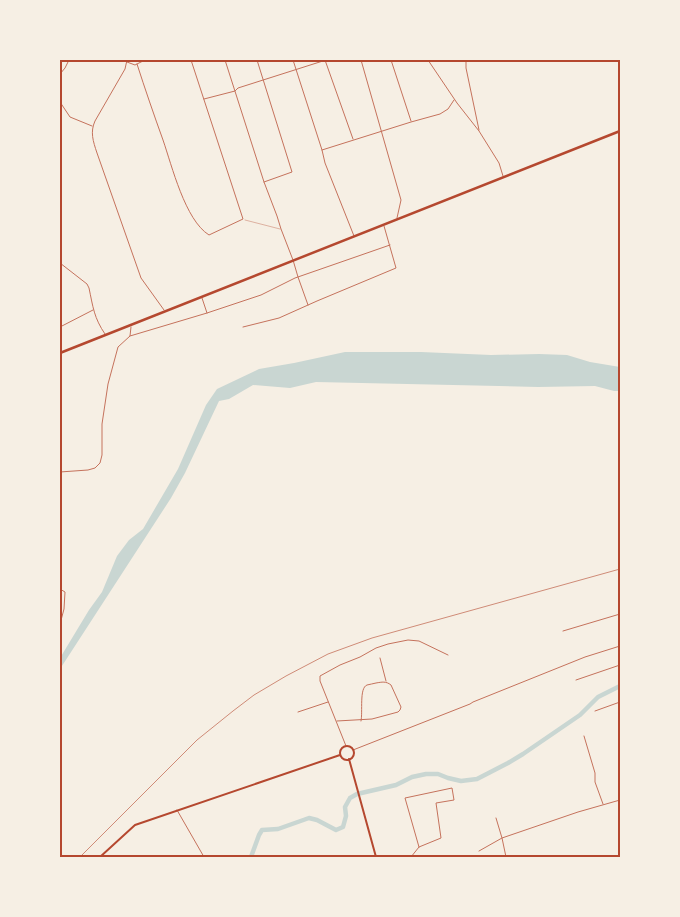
<svg xmlns="http://www.w3.org/2000/svg" width="680" height="917" viewBox="0 0 680 917" font-family="'IBM Plex Sans',sans-serif">
	<style>
		.water { fill: #c9d6d2 }
		.lines { fill: none; stroke-linecap: round; stroke-linejoin: round }
		.river { stroke: #c9d6d2; stroke-width: 4.5 }
		.service { stroke: #c5725c; stroke-width: 0.5 }
		.minor { stroke: #c5725c; stroke-width: 1 }
		.tertiary { stroke: #c5725c; stroke-width: 1 }
		.secondary { stroke: #b5482f; stroke-width: 2 }
		.trunk { stroke: #b5482f; stroke-width: 2.5 }
		.rail { stroke: #cf8b77; stroke-width: 1 }
		.neatline { fill: none; stroke: #b5482f; stroke-width: 2 }
	</style>
	<rect width="100%" height="100%" fill="#f6efe4"/>
	<!-- water -->
	<path class="water" d="M345,352H421L491,355L539,354L567,355L590,362L620,367V391H614L595,386L538,387L316,382L290,388L253,385L229,399L219,401L185,473L171,498L60,669V658L89,610L102,592L117,556L129,540L143,529L178,469L206,405L217,389L259,369L294,363Z"/>
	<g class="lines">
		<!-- river -->
		<path class="river" d="M251,857L259,835L262,830L278,829L309,818L317,820L336,830L343,827L346,816L345,807L350,798L357,794L396,785L412,777L426,774H438L448,778L461,781L477,779L508,763L523,754L580,715L598,697L620,686"/>
		<!-- service -->
		<path class="service" d="M245,220L280,229"/>
		<!-- minor -->
		<path class="minor" d="M225,60L264,182L277,216L281,229L293,260L298,277L308,305
			M257,60L292,172L264,182
			M293,60L322,150L325,163L354,236
			M325,60L353,139
			M361,60L401,200L397,218
			M391,60L411,121
			M428,60L457,103L479,131L499,163L503,176
			M466,60V68L479,130
			M127,62L135,65L145,60
			M137,64C145,89 154,115 163,140C172,166 185,220 209,235L243,219L191,60
			M60,74L65,68L69,60
			M204,99L235,91L238,88L326,60
			M322,150L411,122L440,114L448,109L454,100
			M60,263L87,284L89,288C93,307 94,318 105,334
			M202,298L207,313
			M60,327L93,310
			M243,327L279,318L317,301L396,268L384,226
			M130,336L207,313L261,295L295,278L390,245
			M60,472L88,470L95,468L100,463L102,455V424L108,384L118,347L130,336L131,327
			M60,589L65,592L64,609L60,624
			M563,631L620,614
			M380,658L386,681
			M576,680L620,665
			M595,711L620,702
			M298,712L328,702
			M337,721L372,719L398,712L400,710L401,707L391,685C386,681 382,682 376,683C373,684 370,684 367,685C359,688 363,712 361,721
			M584,736L595,773V782L603,804
			M346,746L320,681V676L340,665L360,657L376,648L388,644L408,640L419,641L448,655
			M177,810L204,857
			M496,818L502,838L506,857
			M479,851L502,838L578,812L620,800
			M411,857L419,847L441,838L436,803L454,800L452,788L405,798L419,847"/>
		<!-- tertiary -->
		<path class="tertiary" d="M127,60L125,69L95,121C90,132 93,141 97,153L141,278L164,310
			M60,102L70,117L92,126
			M353,750L470,704L473,702L585,657L620,646"/>
		<!-- secondary -->
		<path class="secondary" d="M340 753a7 7 0 1 1 14 0a7 7 0 1 1-14 0Z
			M349,759L376,857
			M100,857L135,825L340,755"/>
		<!-- trunk -->
		<path class="trunk" d="M60,353L620,131"/>
		<!-- rail -->
		<path class="rail" d="M80,857L197,740L233,711L254,695L286,676L328,654L372,638L620,569"/>
	</g>
	<!-- border -->
	<rect width="680" height="917" fill="none" stroke="#f6efe4" stroke-width="122"/>
	<rect x="61" y="61" width="558" height="795" class="neatline"/>
</svg>
